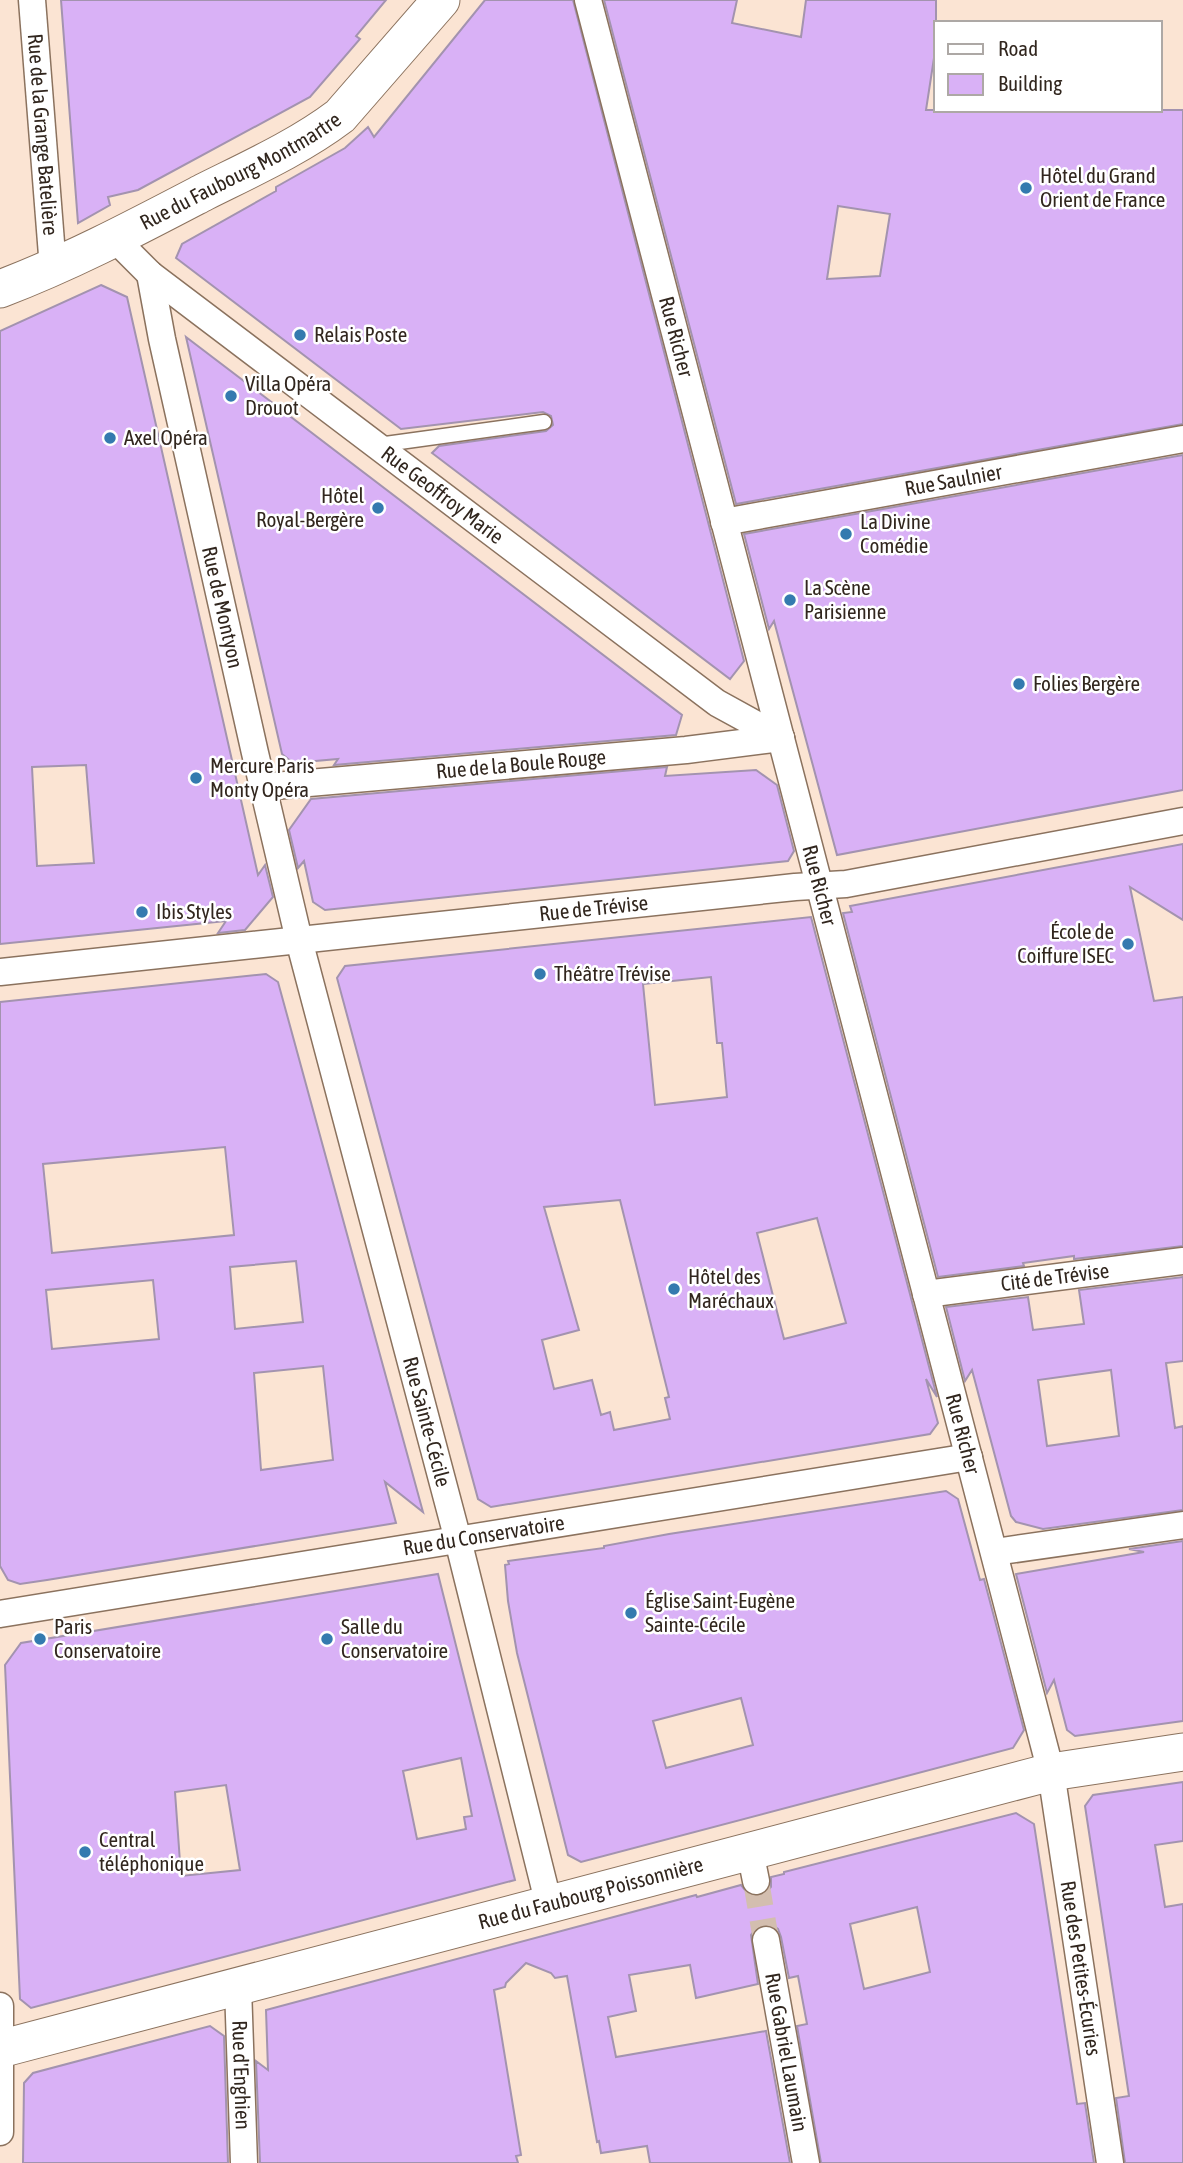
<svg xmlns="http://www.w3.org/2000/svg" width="1183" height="2163" viewBox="0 0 1183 2163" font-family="'Asap Condensed',sans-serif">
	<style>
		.building { fill: #d9b1f6; stroke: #a393af; stroke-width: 2; fill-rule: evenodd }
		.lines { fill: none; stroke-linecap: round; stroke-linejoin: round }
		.street-tunnel { stroke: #d3beaf; stroke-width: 26; stroke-dasharray: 26 13; stroke-linecap: butt }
		.lane-casing { stroke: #8b725e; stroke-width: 17 }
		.street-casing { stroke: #8b725e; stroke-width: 29 }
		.secondary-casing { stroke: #8b725e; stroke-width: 39 }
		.lane { stroke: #fff; stroke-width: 14 }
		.street { stroke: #fff; stroke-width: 26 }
		.secondary { stroke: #fff; stroke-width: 37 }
		.poi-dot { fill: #347aaf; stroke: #fff; stroke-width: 2.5 }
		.labels { text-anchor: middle; stroke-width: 5; stroke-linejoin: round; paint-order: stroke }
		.street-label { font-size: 21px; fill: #31261e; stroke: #fff }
		.poi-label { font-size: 21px; fill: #31261e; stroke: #fff; text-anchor: start }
	</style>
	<rect width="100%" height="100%" fill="#fbe4d3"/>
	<!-- building -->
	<path class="building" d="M61,0H386L356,36L360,39L310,97L138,190L108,197L110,205L78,223Z
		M485,0H573L744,661L730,679L432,453L439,446L546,431L553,425L551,416L543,412L401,429L176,258L182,244L276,191V187L345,148L368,127L374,137Z
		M604,0H737L732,23L801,37L806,0H936V45L926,110H1183V424L736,504ZM838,206L890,214L880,276L827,279Z
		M101,285L127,297L258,875L265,865L273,897L245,930L218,933L226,921L0,944V331ZM86,765L94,863L37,866L32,767Z
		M186,337L682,715L676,735L334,765L338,759L293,763L282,754Z
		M1183,455V790L837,855L774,621L769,629L744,534Z
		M667,767L665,776L756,770L777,785L794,851L788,861L325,910L313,902L304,861L298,868L289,830L311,799Z
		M1183,844V920L1130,887L1154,1001L1183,997V1246L1074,1259V1256L1023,1263L1024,1266L938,1277L843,913L852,912L850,906Z
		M811,917L937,1397L926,1379L938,1423L930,1434L491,1507L478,1499L337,978L345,966ZM711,977L717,1043H722L727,1097L655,1105L643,984ZM620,1200L669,1397L665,1398L670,1419L614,1430L610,1412L601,1415L592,1380L554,1389L542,1340L579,1330L544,1207ZM817,1218L846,1323L784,1339L757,1233Z
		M266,974L278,982L423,1512L385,1482L396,1523L47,1580L20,1584L8,1580L0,1566V1002ZM225,1147L234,1235L52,1253L43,1164ZM296,1261L303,1322L235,1329L230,1267ZM153,1280L159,1339L52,1349L46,1290ZM323,1366L333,1460L261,1470L254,1373Z
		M1183,1277V1361L1166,1363L1175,1428L1183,1426V1510L1043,1529L1016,1522L1011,1516L972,1370L965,1381L946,1307L1028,1297L1033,1330L1084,1324L1079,1290ZM1111,1370L1119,1436L1047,1446L1038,1380Z
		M946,1491L958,1499L980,1580L984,1579L1024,1730L1013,1748L581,1862L568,1855L517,1653L508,1601L505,1565L509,1564L508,1561L604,1548V1546L669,1534ZM741,1698L753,1745L666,1768L653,1721Z
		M1183,1541V1721L1075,1736L1067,1730L1054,1680L1047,1693L1016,1574L1144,1552L1129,1549Z
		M438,1574L515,1880L31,2008L20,1999L5,1665L21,1643ZM461,1758L472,1816L464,1817L466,1829L417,1839L403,1771ZM226,1785L240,1870L181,1876L175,1792Z
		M1183,1782V1841L1155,1845L1165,1907L1183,1904V2163H1125L1116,2098L1129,2096L1085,1806L1093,1795Z
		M1016,1813L1034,1824L1077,2104L1085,2103L1094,2163H821L797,2026L807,2024L798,1976L789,1978L781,1937L778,1929L772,1925L764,1924L756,1928L751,1935L758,1984L696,1998L690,1965L629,1975L636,2011L608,2017L616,2057L766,2031L790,2163H650L647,2146L601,2153L599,2141L597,2142L567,1976L555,1978L551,1973L526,1963L506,1983L505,1987L494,1990L521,2155L516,2156L518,2163H260L256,2061L268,2070L266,2010L696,1895L697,1897L741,1885L750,1896H760L766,1893L771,1887V1877L784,1874V1872ZM917,1907L930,1972L864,1989L850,1924Z
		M210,2026L224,2036L228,2163H23L24,2083L33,2073Z"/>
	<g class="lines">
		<!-- street-tunnel -->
		<path class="street-tunnel" d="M756,1881L766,1940"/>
		<defs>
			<path id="lane" d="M378,445L544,422"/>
			<g id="street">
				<path id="s1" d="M32,0L53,268"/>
				<path id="s2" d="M588,0L1051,1772L1110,2163"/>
				<path id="s3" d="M115,239L150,274L717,703L781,738"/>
				<path id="s4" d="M150,274L162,339L255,753L299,940L458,1540L549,1905"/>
				<path id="s5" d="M724,522L1183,439"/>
				<path id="s6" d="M263,787L686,750L781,738"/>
				<path id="s7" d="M0,972L795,887L846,884L1183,821"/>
				<path id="s8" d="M926,1294L1183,1261"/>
				<path d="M995,1552L1183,1525"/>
				<path id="s9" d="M0,1614L969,1457"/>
				<path d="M750,1851L756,1881"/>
				<path id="s10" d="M766,1940L806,2163"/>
				<path id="s11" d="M238,1987L244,2163"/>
				<path d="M0,2006V2132"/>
			</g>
			<g id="secondary">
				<path id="s12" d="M0,289C71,262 137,227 204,192C250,169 299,147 340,116L441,0"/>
				<path id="s13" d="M0,2049L1051,1772L1183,1752"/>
			</g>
		</defs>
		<!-- lane casing -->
		<use href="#lane" class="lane-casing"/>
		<!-- street casing -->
		<use href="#street" class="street-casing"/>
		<!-- secondary casing -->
		<use href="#secondary" class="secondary-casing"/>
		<!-- lane -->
		<use href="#lane" class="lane"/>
		<!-- street -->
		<use href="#street" class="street"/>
		<!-- secondary -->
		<use href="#secondary" class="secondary"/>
	</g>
	<!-- markers -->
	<g class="poi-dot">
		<circle cx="1026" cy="188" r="7"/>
		<circle cx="300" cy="335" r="7"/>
		<circle cx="231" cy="396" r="7"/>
		<circle cx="110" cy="438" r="7"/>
		<circle cx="378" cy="508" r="7"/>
		<circle cx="846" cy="534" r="7"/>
		<circle cx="790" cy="600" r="7"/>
		<circle cx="1019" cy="684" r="7"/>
		<circle cx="196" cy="778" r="7"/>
		<circle cx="142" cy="912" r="7"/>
		<circle cx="1128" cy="944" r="7"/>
		<circle cx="540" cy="974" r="7"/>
		<circle cx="674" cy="1289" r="7"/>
		<circle cx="631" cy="1613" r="7"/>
		<circle cx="40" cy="1639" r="7"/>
		<circle cx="327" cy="1639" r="7"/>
		<circle cx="85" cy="1852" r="7"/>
	</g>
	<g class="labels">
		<!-- street labels -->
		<g class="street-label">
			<text dy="7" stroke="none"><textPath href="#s1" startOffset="135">Rue de la Grange Batelière</textPath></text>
			<text dy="7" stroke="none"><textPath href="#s12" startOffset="268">Rue du Faubourg Montmartre</textPath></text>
			<text dy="7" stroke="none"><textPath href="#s2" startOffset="348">Rue Richer</textPath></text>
			<text dy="7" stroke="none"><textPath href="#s5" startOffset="233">Rue Saulnier</textPath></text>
			<text dy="7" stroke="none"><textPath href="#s3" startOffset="416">Rue Geoffroy Marie</textPath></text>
			<text dy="7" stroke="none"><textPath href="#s4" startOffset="341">Rue de Montyon</textPath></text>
			<text dy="7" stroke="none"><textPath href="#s6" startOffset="259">Rue de la Boule Rouge</textPath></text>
			<text dy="7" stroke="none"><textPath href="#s2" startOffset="915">Rue Richer</textPath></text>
			<text dy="7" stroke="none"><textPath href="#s7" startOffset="597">Rue de Trévise</textPath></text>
			<text dy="7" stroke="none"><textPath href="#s8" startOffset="130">Cité de Trévise</textPath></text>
			<text dy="7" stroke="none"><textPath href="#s4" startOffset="1181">Rue Sainte-Cécile</textPath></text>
			<text dy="7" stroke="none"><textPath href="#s2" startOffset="1482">Rue Richer</textPath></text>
			<text dy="7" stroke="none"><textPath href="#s9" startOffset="490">Rue du Conservatoire</textPath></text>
			<text dy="7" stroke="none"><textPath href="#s13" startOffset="611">Rue du Faubourg Poissonnière</textPath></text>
			<text dy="7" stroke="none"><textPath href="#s2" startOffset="2030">Rue des Petites-Écuries</textPath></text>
			<text dy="7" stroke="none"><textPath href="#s10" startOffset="114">Rue Gabriel Laumain</textPath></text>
			<text dy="7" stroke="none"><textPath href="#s11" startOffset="88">Rue d'Enghien</textPath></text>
		</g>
		<!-- poi labels -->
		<g class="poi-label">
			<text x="1040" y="183">Hôtel du Grand<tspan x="1040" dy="24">Orient de France</tspan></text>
			<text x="314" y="342">Relais Poste</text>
			<text x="245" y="391">Villa Opéra<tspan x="245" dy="24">Drouot</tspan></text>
			<text x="124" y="445">Axel Opéra</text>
			<text x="364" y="503" text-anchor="end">Hôtel<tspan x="364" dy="24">Royal-Bergère</tspan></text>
			<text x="860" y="529">La Divine<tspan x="860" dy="24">Comédie</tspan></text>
			<text x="804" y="595">La Scène<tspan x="804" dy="24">Parisienne</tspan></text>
			<text x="1033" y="691">Folies Bergère</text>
			<text x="210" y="773">Mercure Paris<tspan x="210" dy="24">Monty Opéra</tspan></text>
			<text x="156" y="919">Ibis Styles</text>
			<text x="1114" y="939" text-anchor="end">École de<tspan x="1114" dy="24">Coiffure ISEC</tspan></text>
			<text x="554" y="981">Théâtre Trévise</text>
			<text x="688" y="1284">Hôtel des<tspan x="688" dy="24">Maréchaux</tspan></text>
			<text x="645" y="1608">Église Saint-Eugène<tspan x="645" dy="24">Sainte-Cécile</tspan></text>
			<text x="54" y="1634">Paris<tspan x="54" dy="24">Conservatoire</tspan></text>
			<text x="341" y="1634">Salle du<tspan x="341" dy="24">Conservatoire</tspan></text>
			<text x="99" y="1847">Central<tspan x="99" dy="24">téléphonique</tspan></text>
		</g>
	</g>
	<!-- legend -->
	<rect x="934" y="21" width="228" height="91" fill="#ffffff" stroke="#ada8a5" stroke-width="2"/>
	<rect x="948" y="44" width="35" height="10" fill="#ffffff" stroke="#ada8a5" stroke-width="2"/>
	<text x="998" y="56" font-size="21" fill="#31261e">Road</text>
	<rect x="948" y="74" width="35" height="21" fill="#d9b1f6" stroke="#ada8a5" stroke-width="2"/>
	<text x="998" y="91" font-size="21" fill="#31261e">Building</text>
</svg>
